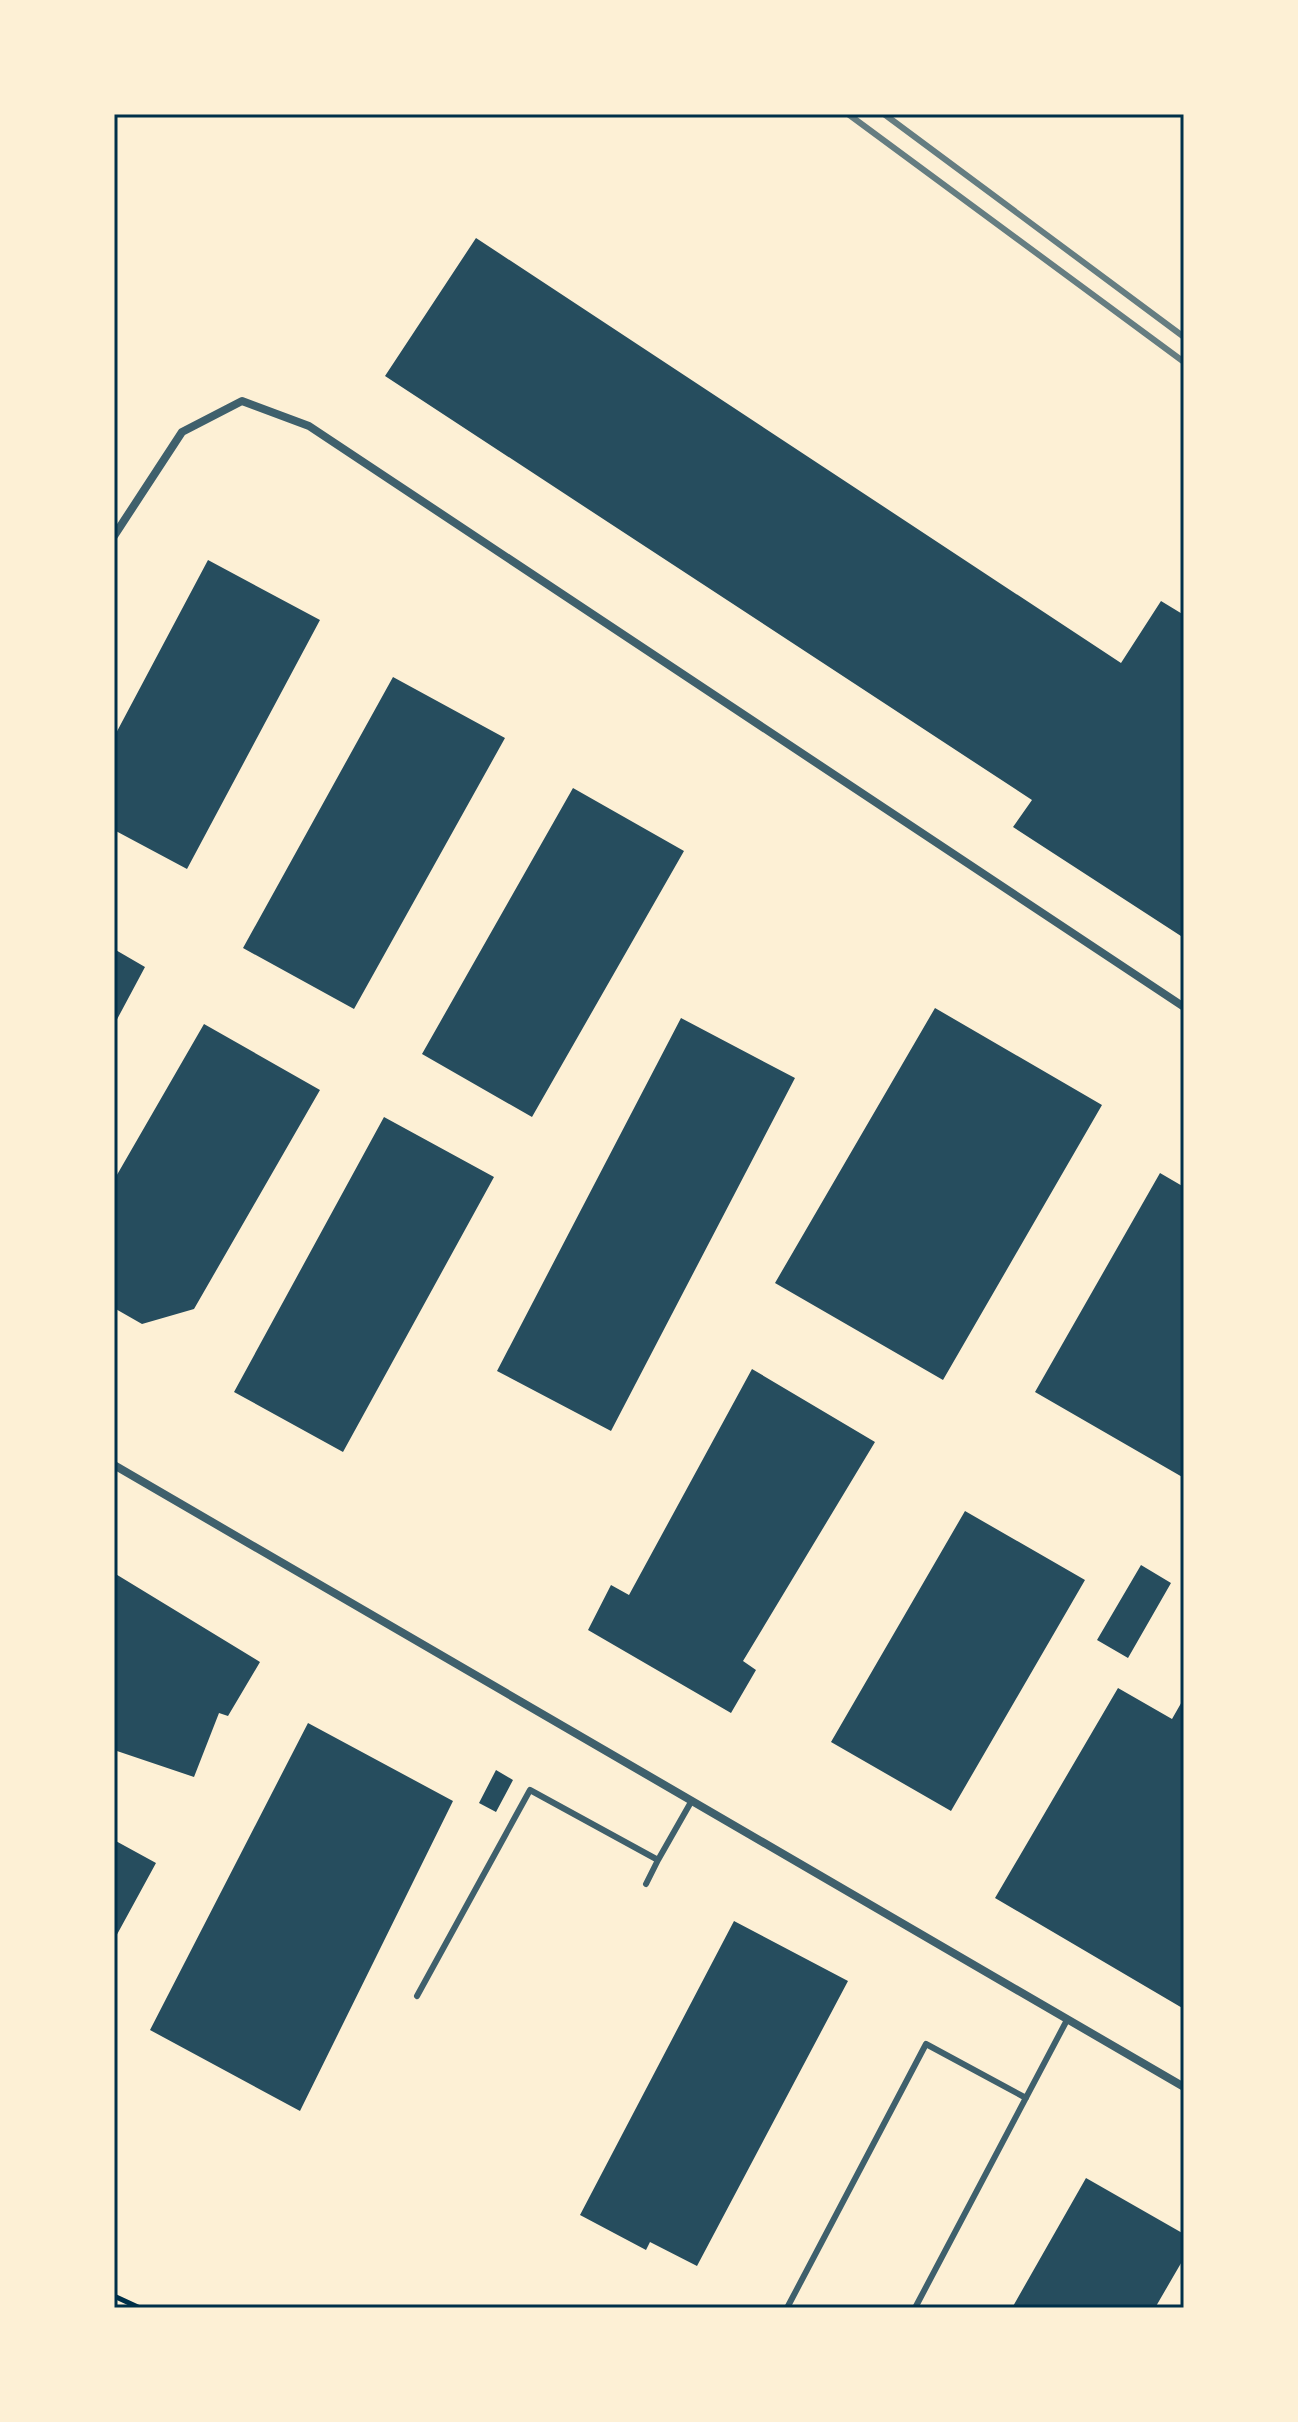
<svg xmlns="http://www.w3.org/2000/svg" width="1298" height="2422" viewBox="0 0 1298 2422" font-family="'Public Sans',sans-serif">
	<style>
		.building { fill: #264d5e }
		.lines { fill: none; stroke-linecap: round; stroke-linejoin: round }
		.path { stroke: #003049; stroke-width: 5 }
		.service { stroke: #3f606c; stroke-width: 6 }
		.minor { stroke: #3f606c; stroke-width: 8 }
		.rail { stroke: #657d81; stroke-width: 6 }
		.neatline { fill: none; stroke: #003049; stroke-width: 3 }
	</style>
	<rect width="100%" height="100%" fill="#fdf0d5"/>
	<!-- building -->
	<path class="building" d="M476,238L1121,663L1161,601L1184,615V938L1013,827L1032,800L385,376Z
		M208,560L320,620L187,869L114,830V737Z
		M393,677L505,738L354,1009L243,948Z
		M573,788L684,851L532,1117L422,1054Z
		M114,949L145,967L114,1025Z
		M935,1008L1102,1105L943,1380L775,1283Z
		M681,1018L795,1078L611,1431L497,1371Z
		M204,1024L320,1090L194,1309L142,1324L114,1308V1180Z
		M384,1117L494,1177L343,1452L234,1392Z
		M1160,1173L1184,1187V1478L1035,1392Z
		M752,1369L875,1442L743,1661L756,1670L731,1713L588,1630L611,1585L629,1595Z
		M965,1511L1085,1580L951,1811L831,1742Z
		M1141,1565L1171,1583L1128,1658L1097,1640Z
		M114,1573L260,1662L228,1716L219,1713L194,1777L114,1750Z
		M1118,1688L1172,1719L1184,1698V2009L995,1898Z
		M308,1723L453,1801L300,2111L150,2030Z
		M496,1770L513,1780L496,1812L479,1803Z
		M114,1840L156,1863L114,1940Z
		M734,1921L848,1981L697,2266L650,2242L646,2250L580,2215Z
		M1086,2178L1184,2234V2258L1155,2308H1012Z"/>
	<g class="lines">
		<!-- path -->
		<path class="path" d="M114,2296L140,2308"/>
		<!-- service -->
		<path class="service" d="M646,1884L658,1860
			M417,1996L530,1790L658,1860L691,1802
			M787,2308L926,2044L1026,2098
			M915,2308L1067,2020"/>
		<!-- minor -->
		<path class="minor" d="M114,536L182,432L242,401L309,426L1184,1007
			M114,1465L1184,2087"/>
		<!-- rail -->
		<path class="rail" d="M848,114L1184,362
			M884,114L1184,337"/>
	</g>
	<!-- border -->
	<rect width="1298" height="2422" fill="none" stroke="#fdf0d5" stroke-width="232"/>
	<rect x="116" y="116" width="1066" height="2190" class="neatline"/>
</svg>
